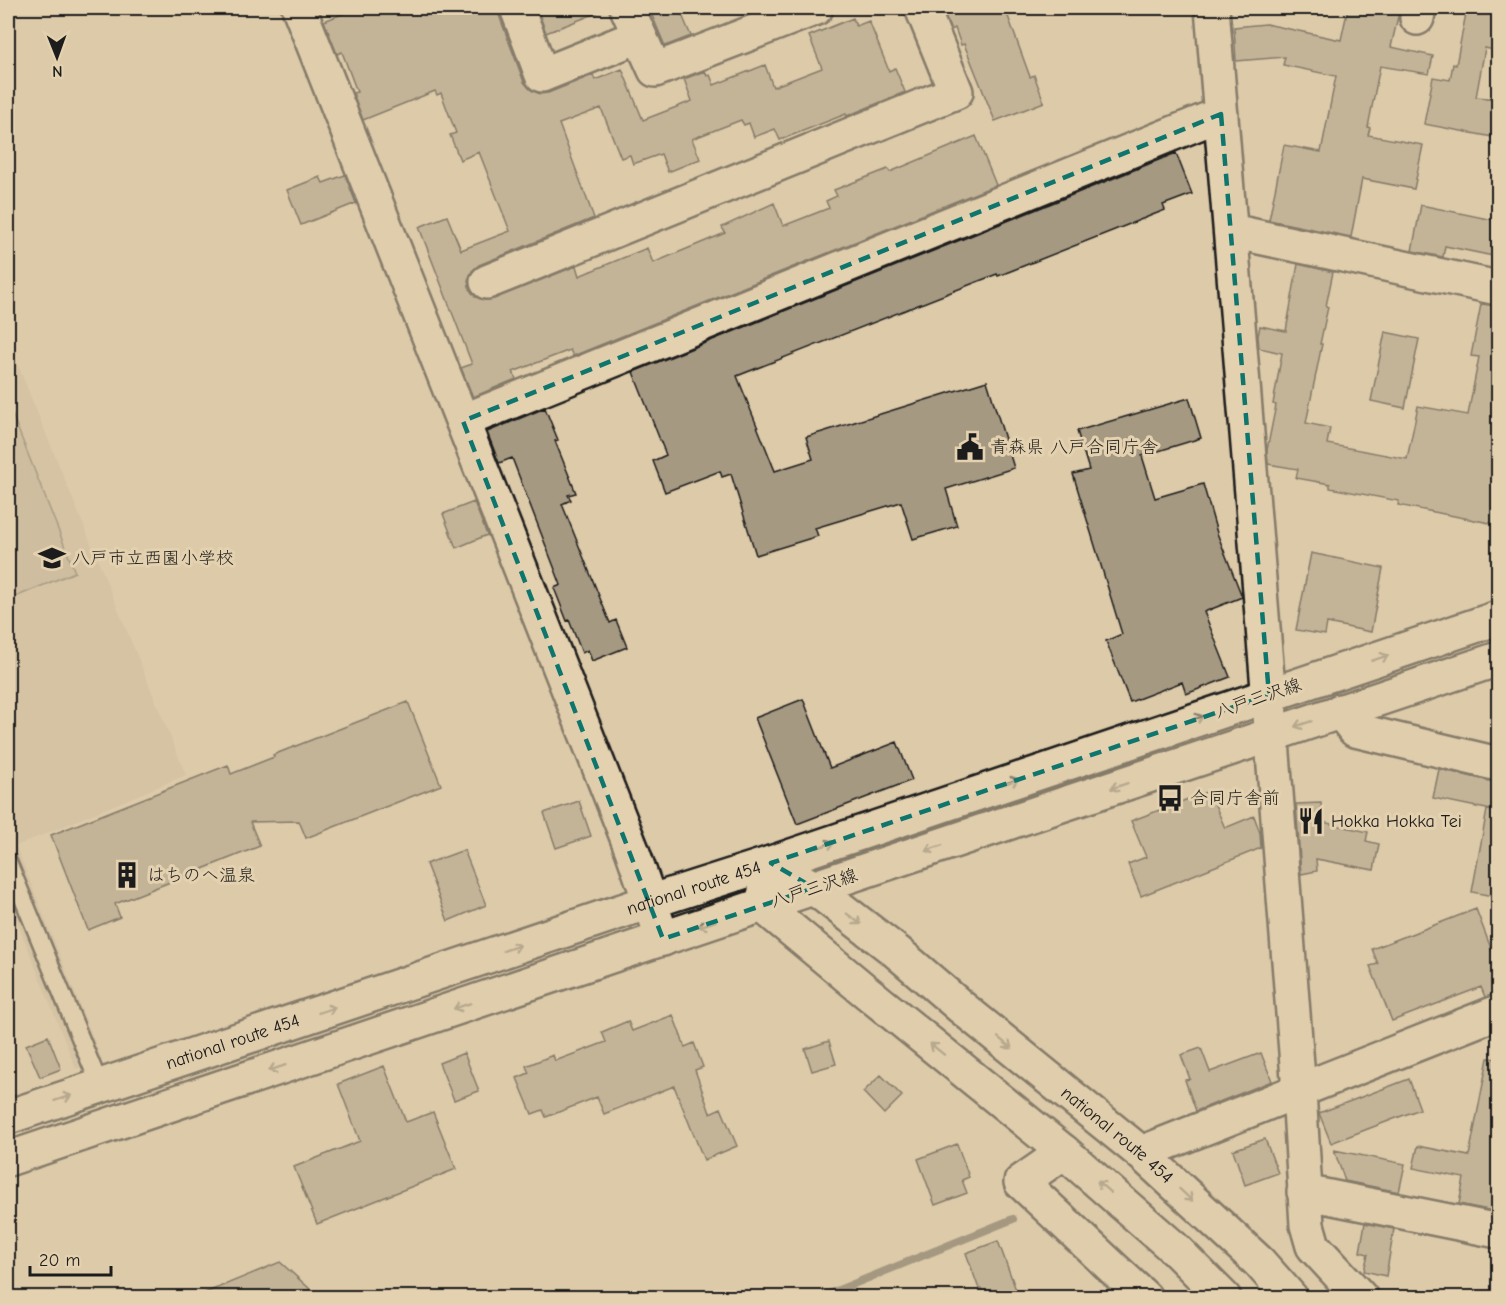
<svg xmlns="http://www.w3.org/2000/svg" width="1506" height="1305" viewBox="0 0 1506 1305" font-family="'Comic Neue','Klee One',sans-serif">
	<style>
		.built { fill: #ccbb9d }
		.green { fill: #bcad92; stroke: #6c6457; stroke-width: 1.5 }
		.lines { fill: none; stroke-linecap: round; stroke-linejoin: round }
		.stream { stroke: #635c50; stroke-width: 8 }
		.building { fill: #a69982; stroke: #1c1c1c; stroke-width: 1.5 }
		.service-casing { stroke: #1c1c1c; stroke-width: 21 }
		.minor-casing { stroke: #1c1c1c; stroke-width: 38 }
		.primary-casing { stroke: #1c1c1c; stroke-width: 38 }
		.trunk-casing { stroke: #1c1c1c; stroke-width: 38 }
		.service { stroke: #e4d1af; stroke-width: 16 }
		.minor { stroke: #e4d1af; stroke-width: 33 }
		.primary { stroke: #e4d1af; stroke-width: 33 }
		.trunk { stroke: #e4d1af; stroke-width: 33 }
		.oneway { stroke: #8a806d }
		.marked { fill: none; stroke: #0f766e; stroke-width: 4.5; stroke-dasharray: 12 8; stroke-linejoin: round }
		.labels { text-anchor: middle; stroke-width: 6; stroke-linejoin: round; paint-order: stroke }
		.poi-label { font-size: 18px; fill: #1c1c1c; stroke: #e4d1af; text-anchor: start }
		.street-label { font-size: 18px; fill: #1c1c1c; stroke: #e4d1af }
	</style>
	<rect width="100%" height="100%" fill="#dccaa9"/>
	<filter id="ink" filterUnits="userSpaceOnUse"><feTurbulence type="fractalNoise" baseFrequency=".0167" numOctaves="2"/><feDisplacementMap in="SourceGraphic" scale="12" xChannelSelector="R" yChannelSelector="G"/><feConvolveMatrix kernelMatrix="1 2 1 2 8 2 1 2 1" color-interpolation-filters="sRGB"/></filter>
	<g filter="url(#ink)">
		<!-- built -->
		<path class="built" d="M8,341L186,775L16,846L102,1060L76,1069L8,899Z"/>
		<!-- green -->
		<path class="green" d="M8,404L75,572L8,600Z"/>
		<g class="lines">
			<!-- stream -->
			<path class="stream" d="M819,1298L1013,1219"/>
		</g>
		<!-- building -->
		<path class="building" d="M358,8H499V15L524,82L531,90L540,94L548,93L593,75L595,80L622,69L643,120L692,101L684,79L705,71L707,76L710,75L714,85L765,65L773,87L822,68L809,36L853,18L856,26L869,21L889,71L895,68L905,92L847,116L846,114L780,140L775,129L754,137L749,123L744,125L741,120L692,139L700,159L668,172L661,154L633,164L630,155L621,158L601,108L559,124L594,218L479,265L472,271L468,280L470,290L476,297L484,300L494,299L576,266L579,276L647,248L653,263L725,233L722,227L774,203L783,226L829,208L826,201L837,196L834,190L888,169L890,172L976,136L996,185L573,356L570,350L513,372L516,379L473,397L461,368L472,364L419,227L447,216L461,250L510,231L479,152L460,160L450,135L456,133L441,93L437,95L435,91L363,120L353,93L357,92L342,52L337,54L324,21Z
			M537,8H607V9L546,33Z
			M649,8H679L691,36L665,46Z
			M942,8H1005L1030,77L1034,75L1044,102L995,121L964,44L961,45L955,28L951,30Z
			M1348,8H1400L1391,47L1433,56L1429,74L1380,66L1368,127L1370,128L1368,135L1423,145L1414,189L1362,179L1351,237L1269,220L1284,145L1321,152L1336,76L1283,65L1285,57L1236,61L1234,27L1266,24L1341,40Z
			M1467,8H1498V51L1485,48L1476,97L1498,99V138L1424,124L1433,77L1450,80L1453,64L1456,65Z
			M1176,153L1192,194L1163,205L1165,210L998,276L997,274L737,376L775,471L813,459L806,437L987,381L1014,468L946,489L957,526L913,539L901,502L815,528L818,536L756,555L731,474L722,477L720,471L665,492L653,461L666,455L633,372Z
			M345,175L356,203L301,225L287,190L320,177L323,183Z
			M1421,205L1498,221V257L1445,246L1443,257L1412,251Z
			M1298,264L1333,272L1326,306L1328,307L1320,344H1322L1306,423L1330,428L1327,444L1407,459L1418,406L1468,415L1479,357L1471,356L1481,304L1498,306V505L1495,524L1398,505L1399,501L1330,488V484L1296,478L1298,469L1268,464L1267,450L1276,405L1273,404L1282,353L1259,348L1258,336L1260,326L1286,331Z
			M1385,332L1419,339L1405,408L1371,401Z
			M1189,398L1201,438L1142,456L1155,498L1203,484L1217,533L1241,594L1242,597L1204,612L1230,677L1186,694L1182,682L1130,702L1106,641L1122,634L1073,474L1089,470L1077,431Z
			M545,408L558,440L555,441L576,493L568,495L571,500L562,504L610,623L616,620L627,647L592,661L588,650L582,653L569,620L567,621L554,588L561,585L512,458L499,463L487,432Z
			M474,502L487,535L456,548L443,514Z
			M1311,553L1383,568L1371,632L1327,623L1325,635L1296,630Z
			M803,699L830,768L897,742L912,780L797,824L755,718Z
			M408,702L441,785L306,838L299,821L250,822L260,846L115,904L120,917L88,930L51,835L228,765L231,774L274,757L273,755Z
			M1439,769L1494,782H1498V897L1472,892L1487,810L1496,811L1433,798Z
			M1209,791L1225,828L1254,816L1260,833L1261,848L1141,896L1128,864L1146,857L1131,821Z
			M579,801L591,836L556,848L544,813Z
			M1321,803L1322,822L1368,832L1366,841L1379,844L1374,870L1316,859L1317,871L1301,874L1296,804Z
			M464,850L486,905L448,921L426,864Z
			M1476,909L1498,967V994L1485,997L1481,987L1392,1021L1370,966L1378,964L1372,949Z
			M673,1015L685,1047L694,1043L703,1067L695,1070L710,1113L721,1108L737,1146L704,1160L674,1086L604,1114L597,1097L546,1117L543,1110L532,1114L517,1078L529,1073L526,1066L553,1055L555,1061L606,1042L602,1032L628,1021L632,1031Z
			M48,1036L61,1069L40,1077L26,1045Z
			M829,1041L836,1064L812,1071L805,1049Z
			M1201,1048L1210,1072L1261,1053L1272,1081L1196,1111L1185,1080L1190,1079L1181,1055Z
			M464,1053L479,1091L454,1100L439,1063Z
			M1488,1058L1498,1059V1212L1459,1204L1464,1178L1413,1168L1418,1146L1469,1156Z
			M384,1066L406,1122L433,1112L456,1169L317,1224L294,1167L360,1141L338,1084Z
			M881,1075L902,1096L884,1114L863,1092Z
			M1409,1079L1420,1109L1331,1143L1319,1113Z
			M1265,1139L1278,1173L1245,1185L1233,1150Z
			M957,1144L969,1177L962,1180L967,1193L935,1205L918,1159Z
			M1334,1150L1405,1164L1399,1192L1345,1181Z
			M1365,1223L1394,1229L1386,1276L1364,1271L1368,1254L1360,1252Z
			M998,1241L1019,1298H985L981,1288L979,1289L966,1253Z
			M280,1262L320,1298H195V1297Z"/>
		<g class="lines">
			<defs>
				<path id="service" d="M8,862L100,1086"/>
				<path id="minor" d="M299,8L632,850L663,939
					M517,8L542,75L639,36
					M627,8L655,70L816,8
					M1212,8L1267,676L1299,1091L1307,1225L1313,1246L1361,1298
					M1417,18L1419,8
					M1231,231L1498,288
					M487,282L956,92L922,8
					M463,421L1221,114
					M1340,711L1355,730L1498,764
					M1064,1152L1021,1182L1145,1298
					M1141,1153L1498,1012
					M1304,1192L1498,1231"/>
				<path id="primary" d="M762,905L771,863L1498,618
					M762,905L1498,659"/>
				<g id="trunk">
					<path id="s1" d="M8,1117L649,902L771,863L814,888L897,952L961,1007L1141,1153L1259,1262L1291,1298"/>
					<path d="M8,1159L762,905L863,989L1064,1152L1175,1249L1224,1298"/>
				</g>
			</defs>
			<!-- service casing -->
			<use href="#service" class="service-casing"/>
			<!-- minor casing -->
			<use href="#minor" class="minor-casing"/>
			<!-- primary casing -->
			<use href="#primary" class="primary-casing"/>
			<!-- trunk casing -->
			<use href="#trunk" class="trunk-casing"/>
			<!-- service -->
			<use href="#service" class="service"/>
			<!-- minor -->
			<use href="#minor" class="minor"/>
			<!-- primary -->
			<use href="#primary" class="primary"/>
			<!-- trunk -->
			<use href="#trunk" class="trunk"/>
		</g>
		<!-- one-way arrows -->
		<defs><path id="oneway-shaft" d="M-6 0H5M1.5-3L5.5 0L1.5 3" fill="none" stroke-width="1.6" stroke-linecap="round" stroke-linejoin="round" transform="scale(1.5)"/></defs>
		<g class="oneway">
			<use href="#oneway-shaft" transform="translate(1380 658) rotate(-18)"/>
			<use href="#oneway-shaft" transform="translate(1195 719) rotate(-19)"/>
			<use href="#oneway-shaft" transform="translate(1303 724) rotate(162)"/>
			<use href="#oneway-shaft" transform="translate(1010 782) rotate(-19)"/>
			<use href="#oneway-shaft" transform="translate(1119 786) rotate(161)"/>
			<use href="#oneway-shaft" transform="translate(826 845) rotate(-19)"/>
			<use href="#oneway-shaft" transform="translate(934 848) rotate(161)"/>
			<use href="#oneway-shaft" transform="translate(854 919) rotate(37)"/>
			<use href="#oneway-shaft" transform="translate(707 924) rotate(161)"/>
			<use href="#oneway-shaft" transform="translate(512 948) rotate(-19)"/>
			<use href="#oneway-shaft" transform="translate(462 1006) rotate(161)"/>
			<use href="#oneway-shaft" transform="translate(327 1010) rotate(-19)"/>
			<use href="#oneway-shaft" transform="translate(1005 1043) rotate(39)"/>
			<use href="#oneway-shaft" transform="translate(937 1049) rotate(-141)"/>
			<use href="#oneway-shaft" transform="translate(277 1068) rotate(161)"/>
			<use href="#oneway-shaft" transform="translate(63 1098) rotate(-19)"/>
			<use href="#oneway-shaft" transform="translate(1104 1187) rotate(-139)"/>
			<use href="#oneway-shaft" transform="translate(1186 1195) rotate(43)"/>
		</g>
	</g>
	<!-- marked area -->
	<path d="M0 0H1506V1305H0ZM1221,114L1269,695L771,863L814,888L663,939L463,421Z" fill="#dccaa9" fill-opacity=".55" fill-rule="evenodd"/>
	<path class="marked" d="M1221,114L1269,695L771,863L814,888L663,939L463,421Z"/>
	<!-- icons -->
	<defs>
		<symbol id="civic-bare" viewBox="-9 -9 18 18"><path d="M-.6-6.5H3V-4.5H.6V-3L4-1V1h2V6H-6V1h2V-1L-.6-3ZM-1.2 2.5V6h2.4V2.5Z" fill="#1c1c1c" stroke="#e4d1af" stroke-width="2.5" paint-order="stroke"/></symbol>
		<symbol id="school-bare" viewBox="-9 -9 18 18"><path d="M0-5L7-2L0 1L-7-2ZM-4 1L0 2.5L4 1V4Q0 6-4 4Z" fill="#1c1c1c" stroke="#e4d1af" stroke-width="2.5" paint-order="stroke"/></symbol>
		<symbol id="bus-bare" viewBox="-9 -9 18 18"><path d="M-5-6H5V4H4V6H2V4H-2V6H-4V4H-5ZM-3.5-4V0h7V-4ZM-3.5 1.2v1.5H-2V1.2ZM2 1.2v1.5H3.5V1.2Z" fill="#1c1c1c" stroke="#e4d1af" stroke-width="2.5" paint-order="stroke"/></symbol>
		<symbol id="restaurant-bare" viewBox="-9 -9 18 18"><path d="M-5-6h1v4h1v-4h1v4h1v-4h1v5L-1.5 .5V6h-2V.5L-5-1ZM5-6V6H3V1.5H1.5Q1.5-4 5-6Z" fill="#1c1c1c" stroke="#e4d1af" stroke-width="2.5" paint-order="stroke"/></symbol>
		<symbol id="building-bare" viewBox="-9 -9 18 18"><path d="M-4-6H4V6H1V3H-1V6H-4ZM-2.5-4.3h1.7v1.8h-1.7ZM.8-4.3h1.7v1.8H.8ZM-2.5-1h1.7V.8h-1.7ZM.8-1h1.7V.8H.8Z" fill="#1c1c1c" stroke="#e4d1af" stroke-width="2.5" paint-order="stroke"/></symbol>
	</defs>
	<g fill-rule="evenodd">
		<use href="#civic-bare" x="951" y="428" width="38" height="38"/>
		<use href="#school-bare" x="33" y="539" width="38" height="38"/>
		<use href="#bus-bare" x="1151" y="779" width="38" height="38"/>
		<use href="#restaurant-bare" x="1292" y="802" width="38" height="38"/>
		<use href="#building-bare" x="108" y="856" width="38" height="38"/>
	</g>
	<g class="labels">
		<!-- poi labels -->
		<g class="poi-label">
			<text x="990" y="453">青森県 八戸合同庁舎</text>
			<text x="72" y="564">八戸市立西園小学校</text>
			<text x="1190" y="804">合同庁舎前</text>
			<text x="1331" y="827">Hokka Hokka Tei</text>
			<text x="147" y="881">はちのへ温泉</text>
		</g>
		<!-- street labels -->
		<g class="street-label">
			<text transform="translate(1258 698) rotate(-19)" y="6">八戸三沢線</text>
			<text dy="6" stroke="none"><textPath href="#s1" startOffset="723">national route 454</textPath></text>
			<text transform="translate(814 888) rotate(-18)" y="6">八戸三沢線</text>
			<text dy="6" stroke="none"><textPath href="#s1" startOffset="237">national route 454</textPath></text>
			<text dy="6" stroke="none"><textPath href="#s1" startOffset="1245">national route 454</textPath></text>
		</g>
	</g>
	<!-- margin -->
	<rect width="1506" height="1305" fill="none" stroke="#e4d1af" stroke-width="30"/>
	<rect x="15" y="15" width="1476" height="1275" fill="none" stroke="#1c1c1c" stroke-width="2" filter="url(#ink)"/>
	<!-- north arrow -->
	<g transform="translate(57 57) rotate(179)" stroke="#e4d1af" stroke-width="4.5" paint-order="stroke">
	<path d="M0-4.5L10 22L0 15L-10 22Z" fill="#1c1c1c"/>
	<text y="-9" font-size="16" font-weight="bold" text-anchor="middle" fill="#1c1c1c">N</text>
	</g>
	<!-- scale -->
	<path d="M30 1266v9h81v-9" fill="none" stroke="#1c1c1c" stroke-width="3"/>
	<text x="39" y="1266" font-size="18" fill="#1c1c1c" stroke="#e4d1af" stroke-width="4.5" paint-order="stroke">20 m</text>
</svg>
